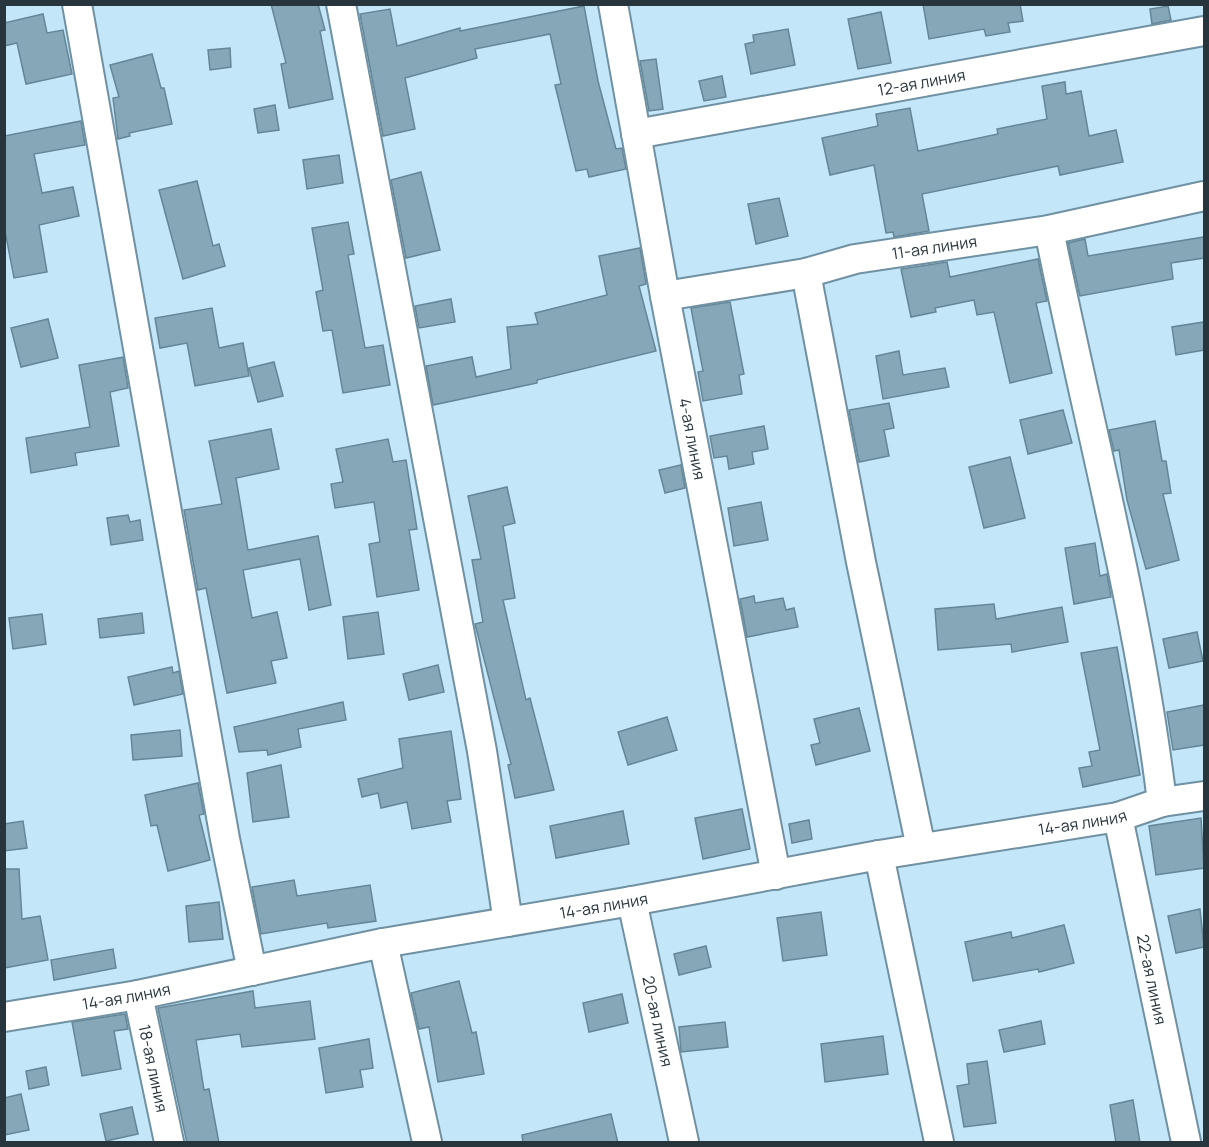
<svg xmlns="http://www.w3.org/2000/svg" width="1209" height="1147" viewBox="0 0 1209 1147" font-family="Manrope,sans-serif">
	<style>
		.building { fill: #85a7b8; stroke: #658697; stroke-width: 1.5 }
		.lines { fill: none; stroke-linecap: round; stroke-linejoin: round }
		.minor-casing { stroke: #7091a2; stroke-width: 32 }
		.minor { stroke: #fff; stroke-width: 28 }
		.labels { text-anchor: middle; stroke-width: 4.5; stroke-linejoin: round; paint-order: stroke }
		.street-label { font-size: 16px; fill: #27353c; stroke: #c3e7f9 }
	</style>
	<rect width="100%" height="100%" fill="#c3e7f9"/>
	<!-- building -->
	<path class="building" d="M271,4H318L325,30L320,31L333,99L289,108L281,64L286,63Z
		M923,4H1020L1023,21L1008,23L1010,32L986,36L984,29L929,39Z
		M584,6L598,81L616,149L622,148L626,169L589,177L587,169L576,171L555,85L561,84L550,34L475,49L477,58L405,78L415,129L383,136L360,14L390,9L397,46L460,28V31Z
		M1168,6L1171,20L1152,24L1150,9Z
		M881,12L891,63L858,69L848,19Z
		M43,14L47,33L63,30L72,74L26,84L17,43L4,46V23Z
		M788,29L795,65L751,74L745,44L754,42L753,35Z
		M230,48L231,67L210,70L208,50Z
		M152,54L161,88H164L172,124L129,133L130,136L118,139L113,98L119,97L110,65Z
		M656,59L663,109L649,111L640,61Z
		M722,76L726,97L704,101L699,81Z
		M1065,82L1066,94L1081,91L1089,136L1116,130L1123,162L1060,175L1058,166L922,194L929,231L894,237L893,232L886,233L874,165L830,175L822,138L878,126L876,114L910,108L918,151L998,134L997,129L1047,119L1042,86Z
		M275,105L279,130L258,133L254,109Z
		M81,121L85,145L34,154L42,193L73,187L79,216L39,225L47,272L14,278L4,226V136Z
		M339,155L343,183L307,189L303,160Z
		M421,172L440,250L406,258L391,180Z
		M197,181L213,246L219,244L225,266L183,279L159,190Z
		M779,198L788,236L756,244L748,204Z
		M348,222L354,254L348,255L365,348L383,345L390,385L343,393L332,330L323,331L316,292L323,290L312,228Z
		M1204,237V258L1171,263L1173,279L1080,296L1068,243L1085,239L1088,256Z
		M640,248L646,284L639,286L656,351L537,380V383L433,405L426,366L472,357L476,377L511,369L507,327L538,324L535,313L607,295L599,256Z
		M1038,259L1047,301L1036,303L1052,373L1010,383L994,312L977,315L974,300L935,308L936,312L911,317L901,269L947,262L950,277Z
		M451,299L455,322L419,328L415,306Z
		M730,302L744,374L739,375L742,394L703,401L698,372L703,371L691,308Z
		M212,308L219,348L243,343L249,376L195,386L187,343L160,348L155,318Z
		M48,319L58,358L21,367L11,328Z
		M1204,322V350L1176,355L1172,327Z
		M899,351L903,375L945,368L949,387L883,399L876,356Z
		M123,357L128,388L110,392L119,446L75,453L77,465L31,473L26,438L90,427L79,365Z
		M274,362L283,396L258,402L249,368Z
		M889,403L894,428L884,430L889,456L859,462L849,410Z
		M1063,410L1072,443L1028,454L1020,420Z
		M1155,421L1162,461H1166L1171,493L1163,494L1179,560L1146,569L1127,500L1119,450L1114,451L1109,430Z
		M764,426L768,449L752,452L754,464L729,469L727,456L714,458L710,436Z
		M271,429L279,469L236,478L248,550L318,536L331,605L309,610L300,559L243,570L252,618L277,612L287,658L271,661L276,683L227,693L206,588L198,590L184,510L222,504L209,441Z
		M388,439L393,462L406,460L417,529L409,530L419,590L377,597L369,544L380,542L374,502L335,508L331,484L343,482L336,449Z
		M1010,457L1025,518L984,528L969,467Z
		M681,465L685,488L665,493L659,470Z
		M507,487L515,523L503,526L515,598L503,600L526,700L530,698L554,790L515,798L508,765L511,764L475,624L483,622L472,560L481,559L468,496Z
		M761,502L768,540L734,546L728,508Z
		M128,515L130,522L140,520L143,540L111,545L107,518Z
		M1095,543L1100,576L1107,574L1111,597L1074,604L1065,548Z
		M754,596L755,603L783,598L786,610L794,608L798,627L747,637L740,599Z
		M994,604L996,619L1062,607L1068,642L1012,652L1011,644L938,650L935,609Z
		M378,612L384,654L348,659L343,617Z
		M142,613L144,633L100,638L98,619Z
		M42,614L46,644L13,649L9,618Z
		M1197,632L1203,661L1169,668L1163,639Z
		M1117,647L1140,775L1083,787L1079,768L1092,766L1089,752L1100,750L1081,653Z
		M438,665L444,692L409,700L403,674Z
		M172,667L173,673L179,671L183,694L134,705L128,677Z
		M343,702L346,720L298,729L301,747L268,755L267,750L239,752L234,727Z
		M1204,705V745L1173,750L1167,712Z
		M859,708L870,751L816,765L811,745L820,743L814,719Z
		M667,717L677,750L628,765L618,732Z
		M180,730L182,756L133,760L131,735Z
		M451,731L461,799L447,801L451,822L412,829L407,802L381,808L378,793L362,797L358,779L403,768L399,739Z
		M281,765L289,817L253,822L247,773Z
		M198,783L204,814L199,815L210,860L168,871L157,825L151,826L145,795Z
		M742,809L750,849L703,859L695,818Z
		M623,811L629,844L556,858L550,826Z
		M1201,818L1204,868L1156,875L1149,826Z
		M809,820L812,839L792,843L789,824Z
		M23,821L27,848L4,851V824Z
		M4,869H19L22,919L40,916L48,960L4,968Z
		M294,880L297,896L370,885L376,921L328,928L327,923L261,934L252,887Z
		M219,902L223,939L189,942L186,906Z
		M1200,909L1204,947L1176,953L1168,916Z
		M821,912L827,955L783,961L777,918Z
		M1064,925L1074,963L1039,972L1038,969L973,981L965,942L1011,932L1012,938Z
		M706,946L711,967L679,975L674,954Z
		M113,949L116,968L54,980L51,960Z
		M459,981L472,1033L476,1032L484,1074L438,1082L429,1027L419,1029L411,993Z
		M253,991L255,1008L310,1001L315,1039L242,1047L240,1034L196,1040L204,1090L209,1089L219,1143H187L158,1008Z
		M622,994L628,1023L589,1032L583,1003Z
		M125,1014L128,1029L114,1031L121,1069L82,1076L72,1022Z
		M1041,1021L1045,1044L1004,1052L999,1030Z
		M725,1022L728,1047L681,1052L679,1027Z
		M883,1036L888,1074L825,1082L821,1044Z
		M369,1039L373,1068L360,1070L363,1087L326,1093L319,1048Z
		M987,1061L996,1123L964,1127L957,1086L969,1084L967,1064Z
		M46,1067L49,1085L29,1089L26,1071Z
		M21,1094L29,1130L4,1135V1098Z
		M1133,1100L1140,1143H1116L1110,1105Z
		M132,1107L138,1134L106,1141L100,1114Z
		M611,1114L618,1143H523L522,1135Z"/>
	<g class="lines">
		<defs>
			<g id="minor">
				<path d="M77,4L225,839L252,971"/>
				<path d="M341,4L482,751L508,922"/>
				<path id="s1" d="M613,4L665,296L776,875"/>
				<path id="s2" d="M636,134L1204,31"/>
				<path d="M1049,230C1087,420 1139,609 1162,802"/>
				<path d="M806,273L861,562L921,848"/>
				<path id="s3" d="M665,296L806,273L855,259L1049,230L1204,196"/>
				<path id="s4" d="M1118,817L1186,1142"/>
				<path d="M879,855L939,1142"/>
				<path id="s5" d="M632,901L684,1142"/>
				<path d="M383,943L427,1142"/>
				<path id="s6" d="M138,995L169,1142"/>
				<path id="s7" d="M4,1017L138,995L383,943L632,901L879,855L1118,817L1162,802L1204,796"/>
			</g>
		</defs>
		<!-- minor casing -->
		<use href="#minor" class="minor-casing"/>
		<!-- minor -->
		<use href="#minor" class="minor"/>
	</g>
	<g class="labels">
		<!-- street labels -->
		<g class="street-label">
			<text dy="6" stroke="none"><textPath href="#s2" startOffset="290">12-ая линия</textPath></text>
			<text dy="6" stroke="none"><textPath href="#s3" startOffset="274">11-ая линия</textPath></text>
			<text dy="6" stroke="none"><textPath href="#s1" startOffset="442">4-ая линия</textPath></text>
			<text dy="6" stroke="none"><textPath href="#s7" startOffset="1096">14-ая линия</textPath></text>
			<text dy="6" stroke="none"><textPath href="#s7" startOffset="610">14-ая линия</textPath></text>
			<text dy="6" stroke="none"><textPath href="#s4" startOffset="166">22-ая линия</textPath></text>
			<text dy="6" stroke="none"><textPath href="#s7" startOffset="124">14-ая линия</textPath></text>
			<text dy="6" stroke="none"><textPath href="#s5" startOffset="123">20-ая линия</textPath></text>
			<text dy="6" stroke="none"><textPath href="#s6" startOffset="75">18-ая линия</textPath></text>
		</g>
	</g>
	<!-- border -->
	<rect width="1209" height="1147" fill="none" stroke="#27353c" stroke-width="12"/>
</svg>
